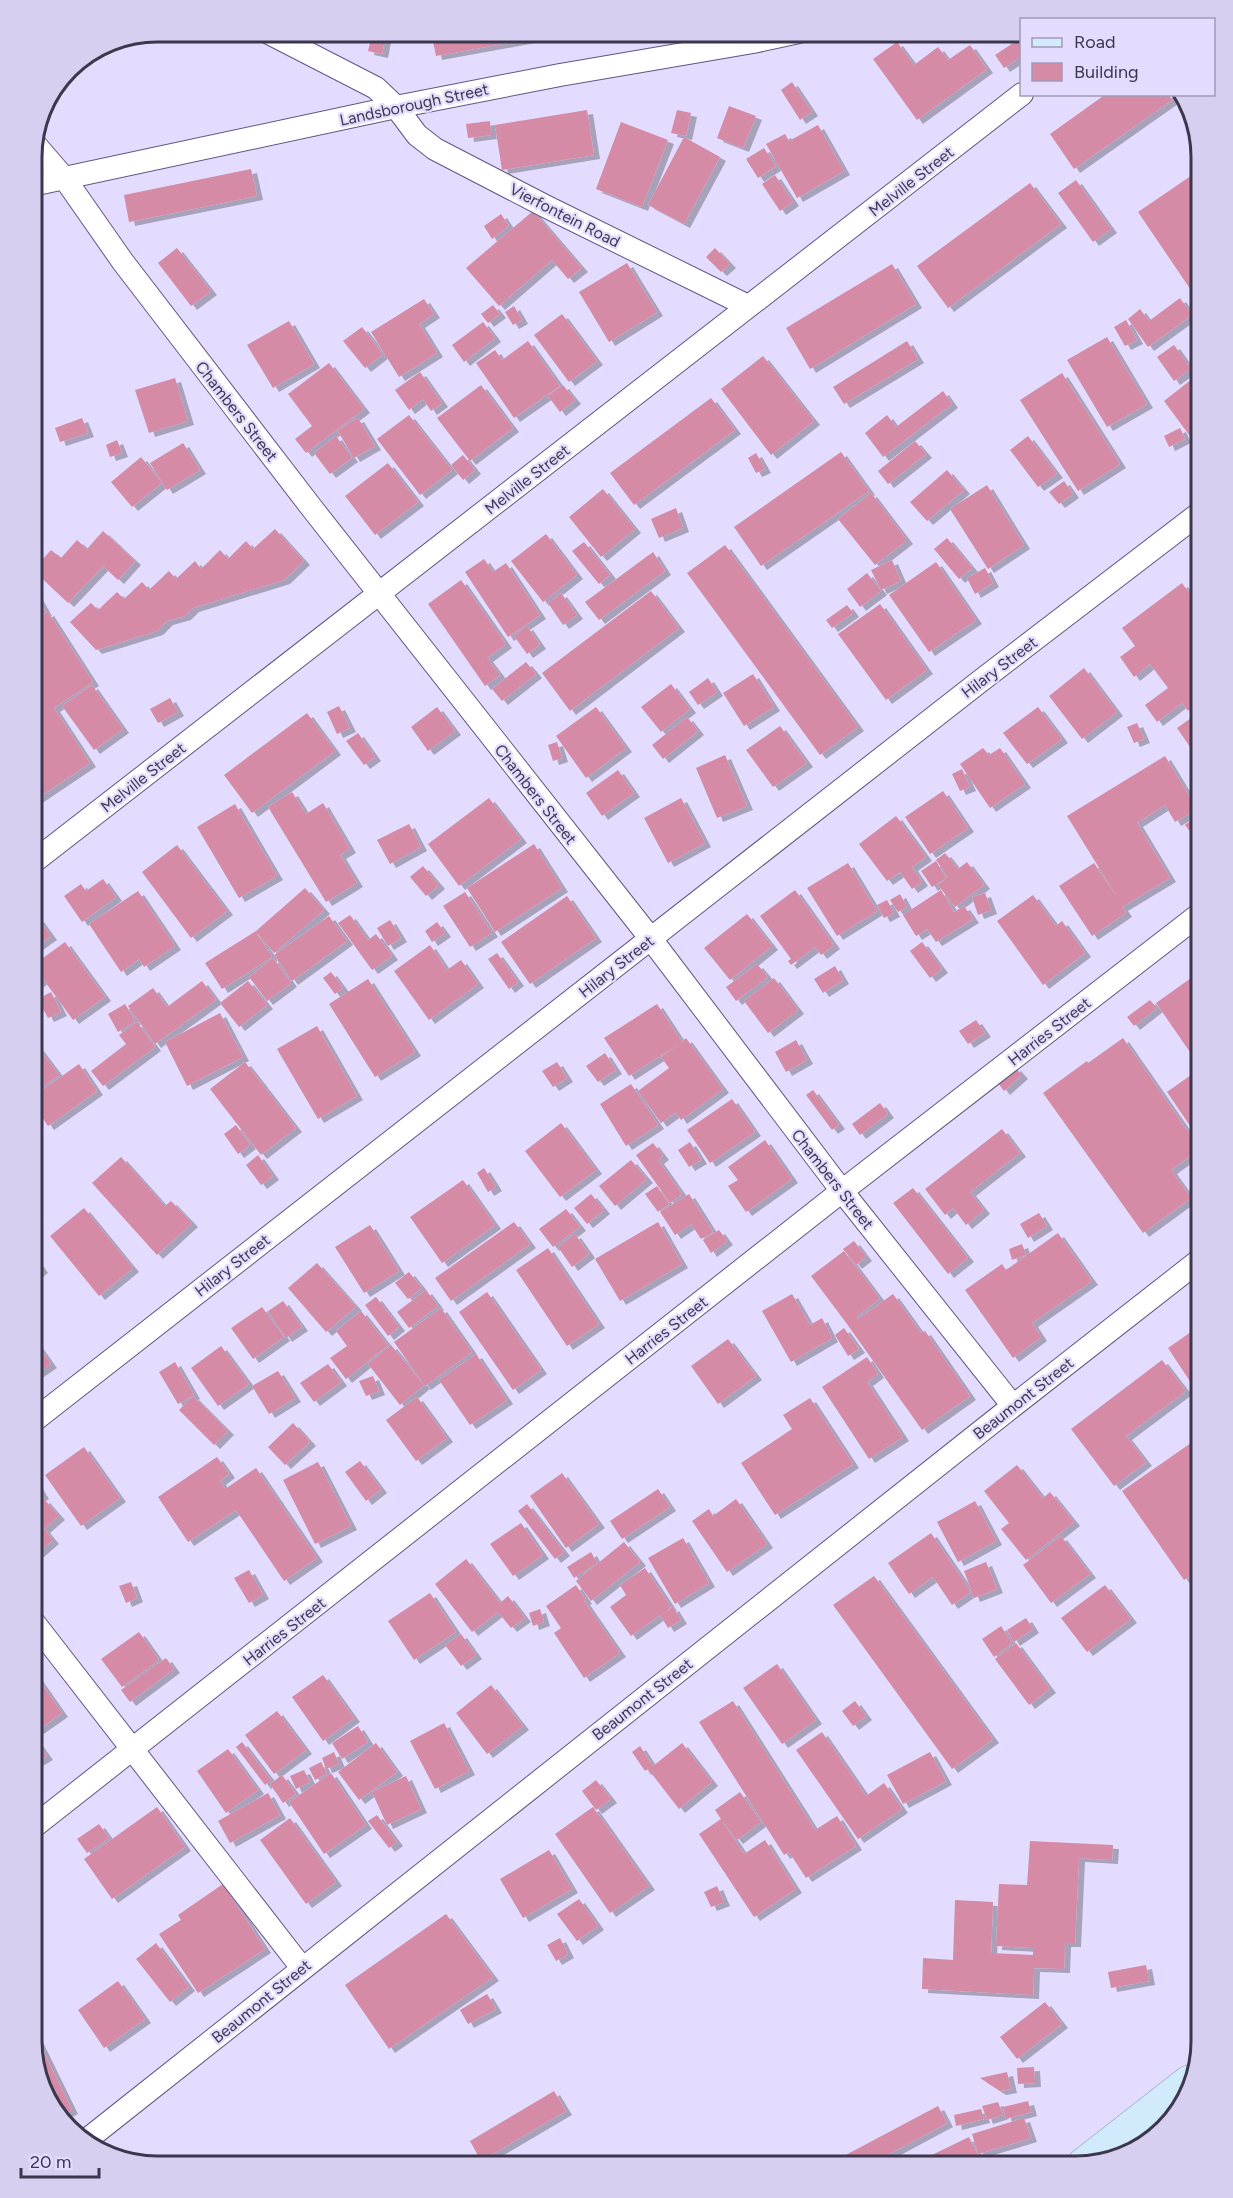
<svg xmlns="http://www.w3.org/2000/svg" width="1233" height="2198" viewBox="0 0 1233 2198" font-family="Figtree,sans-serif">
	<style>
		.building { fill: #d58aa6; filter: url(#shadow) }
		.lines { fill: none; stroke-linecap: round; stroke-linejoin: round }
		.street-casing { stroke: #625585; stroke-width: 24 }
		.primary-casing { stroke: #89a4bd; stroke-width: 34 }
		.street { stroke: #fff; stroke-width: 22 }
		.primary { stroke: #d1ebfc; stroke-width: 33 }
		.labels { text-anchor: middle; stroke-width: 4.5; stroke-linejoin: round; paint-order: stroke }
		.street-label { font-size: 16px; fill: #3d374d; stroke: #e4dcfe }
		.rim { fill: none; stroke: #3d374d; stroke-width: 3 }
	</style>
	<defs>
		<filter id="shadow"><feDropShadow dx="6" dy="4" stdDeviation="0" flood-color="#0004"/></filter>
	</defs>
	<rect width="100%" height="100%" fill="#e4dcfe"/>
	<!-- building -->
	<path class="building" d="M431,32H562V33L436,56Z
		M372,35L385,39L382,54L368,51Z
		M1019,39L1022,43V56L1004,68L995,55Z
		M897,42L914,65L938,47L948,60L970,45L987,69L917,120L873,59Z
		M792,82L812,112L800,120L781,90Z
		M1106,94H1168L1172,100L1074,169L1050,134Z
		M729,106L756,116L743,148L717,138Z
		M587,110L594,155L502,170L495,125Z
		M677,110L691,113L686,136L671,133Z
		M490,121L491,135L468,138L466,124Z
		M621,122L668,140L642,207L596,189Z
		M818,125L844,171L797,198L766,144L785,134L789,141Z
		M684,137L720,157L684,224L648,205Z
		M764,148L776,166L758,178L746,159Z
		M251,169L257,196L129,222L124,195Z
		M1201,169V301L1199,302L1138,212Z
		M775,175L793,202L780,211L762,184Z
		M1076,180L1111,229L1093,242L1058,193Z
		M1030,183L1061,224L948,308L917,266Z
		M533,211L582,268L568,279L552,260L499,306L466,268Z
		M501,214L509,226L492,239L484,226Z
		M177,248L211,291L191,306L158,263Z
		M715,248L730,264L721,272L706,257Z
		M627,263L657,312L609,342L579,292Z
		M892,264L916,304L810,369L786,328Z
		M1180,298L1192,315L1148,347L1128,319L1140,309L1149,321Z
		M424,299L434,314L419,324L437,353L399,377L371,332Z
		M493,305L500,314L488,323L481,314Z
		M514,306L522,320L513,325L505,312Z
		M562,314L597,361L569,382L534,335Z
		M1126,320L1137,340L1125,346L1114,327Z
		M289,321L314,364L273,388L247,345Z
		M483,322L495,338L464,362L452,345Z
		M362,327L383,354L365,368L343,341Z
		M1107,337L1147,404L1107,427L1067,360Z
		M528,341L560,386L514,418L476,363L495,350L502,360Z
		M907,341L918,359L844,404L833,387Z
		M1174,345L1191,369L1174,381L1157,357Z
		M763,356L814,421L771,455L721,389Z
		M329,363L364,409L306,453L295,439L312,426L288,394Z
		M420,372L442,403L431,411L423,399L409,410L395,390Z
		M1062,373L1120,464L1078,491L1020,400Z
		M175,378L188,421L149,433L135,390Z
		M1192,379L1201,391V451L1164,401Z
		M481,385L513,428L470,461L437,418Z
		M563,385L575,400L560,412L548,396Z
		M943,391L952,404L883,457L865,433L887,415L896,427Z
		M711,398L735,430L634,505L610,473Z
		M409,415L452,470L420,495L377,439Z
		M82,418L88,433L60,442L55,428Z
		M358,418L375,446L354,458L337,430Z
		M1180,428L1185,439L1169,447L1164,436Z
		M336,436L352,458L330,474L314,453Z
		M1028,436L1057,474L1038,487L1010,450Z
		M117,440L122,453L110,457L106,445Z
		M915,441L926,454L888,484L878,471Z
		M183,443L200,470L167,490L150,463Z
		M841,452L869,491L761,566L734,527Z
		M756,453L765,469L756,473L748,458Z
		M463,455L475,470L463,480L451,465Z
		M141,457L162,483L132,507L111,482Z
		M388,463L418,502L375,535L345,496Z
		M947,470L964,490L927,521L910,502Z
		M1064,481L1073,494L1059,504L1049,492Z
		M987,485L1024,545L988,569L950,509Z
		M603,489L635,529L601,557L569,517Z
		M871,493L907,540L875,565L838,519Z
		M676,508L683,528L659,538L651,519Z
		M275,529L304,561L284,580L193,608L185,616L167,621L157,631L96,650L70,622L91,603L98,610L117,592L124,599L142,582L149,590L169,571L176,579L195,561L201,569L220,550L228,559L246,541L253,549Z
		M103,531L135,561L118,580L103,566L68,603L33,570L51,550L61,558L77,540L87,549Z
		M546,534L577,575L543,602L511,561Z
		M947,538L972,568L959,579L934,549Z
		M584,542L610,575L599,584L572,551Z
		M725,545L858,727L820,755L687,573Z
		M653,552L665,571L599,620L585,602Z
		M484,559L493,572L506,563L540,615L508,637L465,572Z
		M892,560L901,581L881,590L871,570Z
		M936,562L976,620L929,652L889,595Z
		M985,568L993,583L975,594L967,578Z
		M867,573L881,591L860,607L847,589Z
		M461,580L506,644L487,658L500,675L485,686L428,604Z
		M1182,583L1201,609V701L1188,711L1182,703L1157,722L1145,705L1168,688L1150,664L1134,677L1120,657L1135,646L1122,628Z
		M32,587L46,612L32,620Z
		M651,591L679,628L570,711L542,673Z
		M561,593L577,615L563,625L548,603Z
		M880,604L927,670L886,700L838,634Z
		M847,605L853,613L832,628L826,620Z
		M48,612L93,682L54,708L90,763L32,802V623Z
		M527,626L540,645L527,654L514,636Z
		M526,662L536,674L502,701L492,689Z
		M1084,668L1117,712L1082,739L1049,696Z
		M753,674L774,707L744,726L723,693Z
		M708,678L717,692L698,705L689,692Z
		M671,684L690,709L661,732L641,707Z
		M92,685L123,729L94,750L62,706Z
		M170,698L178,712L158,723L150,709Z
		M339,706L350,728L337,734L327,712Z
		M437,707L455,731L428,751L411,727Z
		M596,707L626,748L586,778L556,736Z
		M1038,707L1062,739L1027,764L1003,733Z
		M1201,711V739L1190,747L1177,728Z
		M307,713L335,751L252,813L224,775Z
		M687,717L698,731L663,759L652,745Z
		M1137,723L1144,739L1134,743L1127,727Z
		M780,726L807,763L773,787L746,750Z
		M358,733L375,757L364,765L346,741Z
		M557,742L562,758L553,761L548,745Z
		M983,748L989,755L1000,748L1025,784L990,808L960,764Z
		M725,755L747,806L717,818L696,768Z
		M1165,756L1197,809L1175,822L1165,805L1137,823L1170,878L1122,907L1126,913L1092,936L1059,886L1094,863L1119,900L1067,816Z
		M962,769L970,787L960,791L952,774Z
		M618,770L634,793L602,816L586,793Z
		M943,791L968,828L930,854L905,817Z
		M292,792L306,814L323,803L350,849L340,855L357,883L326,902L268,807Z
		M489,798L521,839L459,886L428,844Z
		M681,798L705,843L668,863L644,818Z
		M235,804L277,876L239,898L197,827Z
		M1201,812V846L1185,825Z
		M896,816L926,857L912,867L922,882L912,889L900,872L887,881L859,844Z
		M409,824L421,847L390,864L377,840Z
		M534,844L562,888L495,932L467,888Z
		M177,845L227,911L191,938L142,872Z
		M945,853L958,869L967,862L984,885L955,907L938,885L948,877L936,860Z
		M936,861L946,878L932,887L921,871Z
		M848,863L877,911L837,936L807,888Z
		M423,866L439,885L426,896L410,877Z
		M103,879L116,897L82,922L64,896L81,884L86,891Z
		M305,888L324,910L274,953L256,932L272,957L222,989L205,963L256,931Z
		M795,890L834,945L821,955L815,947L791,965L788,961L791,959L760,916Z
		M941,890L954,912L964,906L973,919L936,942L927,929L916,936L903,915Z
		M138,891L175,946L144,967L139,959L121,972L89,924Z
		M465,892L492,933L470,947L443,906Z
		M985,893L991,910L978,915L972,897Z
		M900,894L907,907L898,912L890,900Z
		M1033,895L1056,926L1062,921L1085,953L1043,985L997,921Z
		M567,896L596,938L530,984L501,942Z
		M887,900L894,913L884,918L877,905Z
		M747,914L772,946L730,980L704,948Z
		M350,915L368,940L376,934L392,956L372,970L338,923Z
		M329,916L347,941L292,981L274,955Z
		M38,918L51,936L33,949L32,922Z
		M390,920L401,938L388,946L377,928Z
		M437,922L445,933L432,942L425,931Z
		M65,942L105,997L73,1020L43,979L32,988V966Z
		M922,942L942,969L930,978L910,951Z
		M430,945L447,970L461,960L478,984L429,1020L394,971Z
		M497,953L518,982L509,989L488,959Z
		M273,958L291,983L267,1001L249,977Z
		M757,964L768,977L736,1001L726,987Z
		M835,966L843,980L823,993L814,979Z
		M1201,971V1142L1167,1092L1201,1068L1156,1003Z
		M331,972L343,988L335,994L323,978Z
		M774,978L798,1010L768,1033L744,1001Z
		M368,979L415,1052L375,1077L329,1004Z
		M202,981L216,1000L155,1044L128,1006L153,988L167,1007Z
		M248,981L267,1005L239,1027L220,1003Z
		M51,992L61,1012L48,1018L38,999Z
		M1150,1000L1157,1008L1134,1026L1127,1017Z
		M125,1004L135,1021L118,1032L108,1014Z
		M657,1004L682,1042L686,1038L723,1089L681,1120L676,1112L661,1123L638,1091L669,1068L661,1057L680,1043L629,1076L604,1038Z
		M220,1013L243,1057L187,1086L165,1042Z
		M976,1020L985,1033L968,1044L959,1031Z
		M137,1022L155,1047L103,1086L91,1071L126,1044L119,1035Z
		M317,1026L357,1096L318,1119L277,1049Z
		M1123,1038L1200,1149L1171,1170L1191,1198L1143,1233L1043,1093L1087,1061L1088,1063Z
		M796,1040L807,1060L786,1072L775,1052Z
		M34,1042L59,1075L32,1095V1044Z
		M605,1053L616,1070L598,1082L586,1066Z
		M245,1062L296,1128L261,1155L210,1089Z
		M557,1062L567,1078L553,1087L542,1071Z
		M79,1064L97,1091L48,1126L32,1102V1097Z
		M1015,1067L1022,1075L1004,1091L998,1083Z
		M631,1084L658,1125L626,1146L600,1104Z
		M813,1090L839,1125L832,1130L806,1095Z
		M732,1099L755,1132L710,1163L687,1130Z
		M880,1103L888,1114L860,1135L852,1124Z
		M561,1123L596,1170L560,1197L525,1151Z
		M236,1125L250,1145L238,1154L224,1134Z
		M1002,1129L1020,1153L970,1192L984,1210L966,1225L953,1208L945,1215L925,1189Z
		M765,1140L792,1179L746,1212L728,1186L738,1180L728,1167Z
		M690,1142L701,1160L689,1167L678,1150Z
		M653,1143L663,1156L658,1160L682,1194L670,1203L636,1155Z
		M258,1155L273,1176L261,1185L246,1165Z
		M121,1157L165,1206L171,1201L192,1223L157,1255L92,1183Z
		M631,1160L647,1179L615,1206L599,1186Z
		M484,1168L496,1187L488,1192L477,1173Z
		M463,1180L495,1225L442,1263L410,1217Z
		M657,1186L669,1204L658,1212L645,1194Z
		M913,1188L968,1258L948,1274L893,1203Z
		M591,1194L604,1210L587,1224L574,1208Z
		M689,1194L713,1232L701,1239L691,1224L675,1235L660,1212Z
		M84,1208L133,1268L99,1296L50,1236Z
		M566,1209L580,1227L553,1247L539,1229Z
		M1039,1213L1047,1226L1028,1238L1020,1224Z
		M514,1222L530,1244L451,1301L435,1278Z
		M658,1222L682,1264L620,1301L595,1259Z
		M370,1225L399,1271L364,1293L335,1247Z
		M719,1230L727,1241L711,1253L703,1240Z
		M1058,1233L1092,1281L1032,1323L1041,1337L1013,1358L965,1290L1002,1264L1006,1270Z
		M575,1234L589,1254L572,1267L558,1247Z
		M854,1241L866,1257L856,1265L843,1249Z
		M1022,1244L1026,1255L1012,1260L1009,1249Z
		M548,1248L599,1324L567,1346L516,1270Z
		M844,1251L880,1299L856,1317L858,1319L893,1294L921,1333L925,1331L970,1396L922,1430L847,1324L811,1276Z
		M32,1254L42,1269L32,1277Z
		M317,1263L356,1307L326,1332L288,1288Z
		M409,1272L422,1288L408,1299L395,1283Z
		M426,1290L438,1306L409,1328L397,1312Z
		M487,1292L541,1370L513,1390L459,1312Z
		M792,1294L810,1325L822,1318L832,1338L791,1362L762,1311Z
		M376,1297L399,1327L388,1336L365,1305Z
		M283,1301L302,1327L286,1338L268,1311Z
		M262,1307L284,1337L253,1359L231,1328Z
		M441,1308L472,1352L425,1386L394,1342Z
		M361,1311L388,1345L346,1379L330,1358L347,1346L336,1331Z
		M1201,1325V1398L1168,1348Z
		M844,1328L859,1349L848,1356L835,1335Z
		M728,1339L756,1376L718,1404L691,1366Z
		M34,1340L51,1364L32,1377V1341Z
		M391,1345L424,1385L400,1405L368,1364Z
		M221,1346L249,1384L218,1406L191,1368Z
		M476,1354L507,1400L470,1425L439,1380Z
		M867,1357L878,1374L867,1382L903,1437L869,1459L822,1387Z
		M1162,1360L1186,1391L1126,1436L1146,1462L1114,1486L1071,1429Z
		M175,1362L194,1395L178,1404L159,1372Z
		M328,1364L341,1382L314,1402L300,1383Z
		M278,1371L295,1398L269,1414L252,1386Z
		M373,1376L379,1391L366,1396L359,1381Z
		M193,1396L228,1431L214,1445L179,1410Z
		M417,1397L447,1438L416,1461L386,1420Z
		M810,1398L853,1464L775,1515L741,1463L792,1429L783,1415Z
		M293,1423L310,1442L285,1465L268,1447Z
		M1201,1436V1568L1184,1580L1122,1491Z
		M84,1447L120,1498L81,1526L45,1475Z
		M217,1457L229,1474L220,1481L225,1489L256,1468L317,1558L284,1581L236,1510L188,1542L158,1497Z
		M360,1461L381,1489L366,1501L345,1472Z
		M318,1462L351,1526L315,1544L283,1480Z
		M1017,1465L1043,1498L1050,1492L1074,1522L1026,1560L1001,1529L1009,1523L984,1491Z
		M562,1473L599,1524L566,1548L530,1496Z
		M32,1477L43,1495L32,1503Z
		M658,1489L670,1507L622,1539L610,1521Z
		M44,1499L59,1516L44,1529L53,1540L32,1558V1509Z
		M736,1499L767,1544L727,1572L692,1521L709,1509L713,1516Z
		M975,1501L996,1541L958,1562L937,1522Z
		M527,1504L564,1552L555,1559L518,1511Z
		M521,1523L543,1555L513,1576L490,1544Z
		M931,1533L971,1592L952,1605L933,1577L909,1594L888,1563Z
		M1061,1536L1090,1574L1051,1603L1023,1565Z
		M683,1538L709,1583L675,1604L648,1558Z
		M624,1542L640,1562L591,1601L576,1581Z
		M591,1552L597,1563L574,1578L567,1567Z
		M466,1559L500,1603L508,1596L525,1618L511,1628L498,1612L472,1632L435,1584Z
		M986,1562L997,1589L974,1598L964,1571Z
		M645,1568L671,1607L664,1613L673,1607L681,1620L668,1628L660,1615L631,1636L610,1607L626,1595L620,1585Z
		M249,1570L263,1595L249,1603L234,1578Z
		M874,1576L993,1739L952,1769L833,1605Z
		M131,1582L137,1598L126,1603L119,1586Z
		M576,1585L586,1600L584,1601L620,1653L584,1678L554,1633L561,1628L546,1606Z
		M1105,1585L1131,1619L1087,1652L1061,1618Z
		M430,1593L456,1632L414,1660L388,1621Z
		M540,1609L544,1622L533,1626L529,1613Z
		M1026,1618L1033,1629L1014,1642L1007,1630Z
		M1001,1626L1012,1643L994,1657L982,1639Z
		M139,1632L159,1660L122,1687L101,1659Z
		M461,1634L476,1655L461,1666L445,1645Z
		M1016,1643L1050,1689L1029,1705L995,1659Z
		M166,1658L174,1669L130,1702L121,1690Z
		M777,1664L816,1720L782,1744L743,1688Z
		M32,1670L62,1713L32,1734Z
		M323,1675L354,1718L323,1741L292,1697Z
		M491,1685L523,1726L487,1754L456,1713Z
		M733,1701L815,1830L837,1816L856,1846L806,1878L789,1852L784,1855L699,1722Z
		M855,1701L866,1716L853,1726L842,1711Z
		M277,1711L306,1750L274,1774L245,1735Z
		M444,1723L469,1771L435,1789L410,1741Z
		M358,1726L368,1742L342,1759L332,1743Z
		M822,1732L866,1796L884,1783L902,1809L858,1839L796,1750Z
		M35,1739L47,1756L35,1763L32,1758V1742Z
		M242,1742L271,1780L265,1785L236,1747Z
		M376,1743L397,1772L359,1800L338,1772Z
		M682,1743L712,1782L679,1809L648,1769L645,1771L632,1752L640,1746L653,1766Z
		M228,1749L258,1790L226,1813L197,1771Z
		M334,1752L339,1764L326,1769L322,1758Z
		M930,1752L946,1781L903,1804L887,1775Z
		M321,1762L327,1774L315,1780L309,1768Z
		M304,1770L310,1782L296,1789L290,1776Z
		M331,1773L366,1825L324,1854L289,1802Z
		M282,1775L296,1794L283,1803L270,1784Z
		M406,1776L421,1809L387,1825L372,1792Z
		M596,1780L611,1799L596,1810L582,1791Z
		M740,1792L761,1822L737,1840L722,1821L744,1854L765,1840L796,1889L754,1917L699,1834L721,1819L715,1810Z
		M268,1793L280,1815L230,1843L218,1821Z
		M157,1807L185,1847L112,1899L84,1859Z
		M593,1807L649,1886L610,1913L555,1834Z
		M377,1815L397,1842L389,1848L368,1821Z
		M290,1818L336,1882L306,1904L260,1840Z
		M99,1824L109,1838L87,1853L77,1839Z
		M1030,1841L1113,1845L1112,1860L1079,1858L1075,1943H1065L1064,1969L1034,1968L1033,1995L922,1989L923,1958L953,1960L955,1900L993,1902L991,1953L1033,1955V1948L996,1946L999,1884L1027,1885Z
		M549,1850L572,1889L523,1918L500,1879Z
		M223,1884L265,1949L198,1993L159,1934L181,1920L178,1915Z
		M717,1886L724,1902L711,1907L704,1892Z
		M579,1899L598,1926L577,1941L557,1914Z
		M446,1914L493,1977L389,2049L345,1985Z
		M560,1938L568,1954L556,1961L547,1945Z
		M156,1943L189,1987L170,2002L136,1959Z
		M1146,1965L1149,1981L1111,1988L1108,1972Z
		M118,1981L145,2019L104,2048L78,2010Z
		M487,1994L496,2009L468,2024L460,2010Z
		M1045,2002L1062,2024L1017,2059L1000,2037Z
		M32,2028L72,2110L61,2116L44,2096L32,2041Z
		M1034,2067L1035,2083L1018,2084L1017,2068Z
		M1007,2072L1011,2089L1000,2091L980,2078Z
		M554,2091L566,2111L481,2161L470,2141Z
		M1028,2101L1031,2112L1006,2119L1003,2107Z
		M998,2102L1003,2115L987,2120L982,2106Z
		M938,2106L947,2123L867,2166H825Z
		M981,2109L984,2119L956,2126L954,2115Z
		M1024,2118L1031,2138L978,2154L972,2134Z
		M969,2137L979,2157L959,2166H909Z"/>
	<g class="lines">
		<defs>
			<path id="street" d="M267,32L376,88L396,107L417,135L435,149L545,206L748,306
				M33,142L65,179L123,262L311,507L651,939L842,1191L1013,1406
				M32,185L396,107L560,75L753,42L799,32
				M32,863L1022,94
				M32,1422L983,679L1201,512
				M32,1620L302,1968
				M32,1828L842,1191L1201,913
				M84,2142L1013,1406L1201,1259"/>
			<path id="primary" d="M1083,2165L1189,2082"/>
		</defs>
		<!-- street casing -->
		<use href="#street" class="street-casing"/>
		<!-- primary casing -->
		<use href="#primary" class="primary-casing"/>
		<!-- street -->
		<use href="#street" class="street"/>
		<!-- primary -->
		<use href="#primary" class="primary"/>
	</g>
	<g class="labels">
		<!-- street labels -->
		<g class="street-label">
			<text transform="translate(414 104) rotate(-12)" y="6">Landsborough Street</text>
			<text transform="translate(911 181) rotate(-38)" y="6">Melville Street</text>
			<text transform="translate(565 215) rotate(27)" y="6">Vierfontein Road</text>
			<text transform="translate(237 411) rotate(52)" y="6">Chambers Street</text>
			<text transform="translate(527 479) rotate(-38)" y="6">Melville Street</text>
			<text transform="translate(999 667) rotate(-37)" y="6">Hilary Street</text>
			<text transform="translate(143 777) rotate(-38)" y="6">Melville Street</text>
			<text transform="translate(536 794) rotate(52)" y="6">Chambers Street</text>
			<text transform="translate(616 966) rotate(-38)" y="6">Hilary Street</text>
			<text transform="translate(1049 1031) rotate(-38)" y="6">Harries Street</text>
			<text transform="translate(833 1179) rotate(52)" y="6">Chambers Street</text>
			<text transform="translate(232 1265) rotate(-38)" y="6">Hilary Street</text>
			<text transform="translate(666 1330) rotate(-38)" y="6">Harries Street</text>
			<text transform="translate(1023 1398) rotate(-38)" y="6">Beaumont Street</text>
			<text transform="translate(284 1631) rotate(-38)" y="6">Harries Street</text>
			<text transform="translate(642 1699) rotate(-38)" y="6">Beaumont Street</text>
			<text transform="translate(261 2001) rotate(-39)" y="6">Beaumont Street</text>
		</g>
	</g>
	<!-- crop -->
	<path d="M0 0H1233V2198H0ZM157 42H1076A115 115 0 0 1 1191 157V2041A115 115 0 0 1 1076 2156H157A115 115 0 0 1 42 2041V157A115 115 0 0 1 157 42Z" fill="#d7cff0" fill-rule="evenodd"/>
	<path class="rim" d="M157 42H1076A115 115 0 0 1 1191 157V2041A115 115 0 0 1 1076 2156H157A115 115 0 0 1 42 2041V157A115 115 0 0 1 157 42Z"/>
	<!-- legend -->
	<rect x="1020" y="18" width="195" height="78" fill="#e4dcfe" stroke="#a19ab7" stroke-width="1.5"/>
	<rect x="1032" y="38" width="30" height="9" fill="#d1ebfc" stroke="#a19ab7" stroke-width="1.5"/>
	<text x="1074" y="48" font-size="18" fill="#3d374d">Road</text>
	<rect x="1032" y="63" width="30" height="18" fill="#d58aa6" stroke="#a19ab7" stroke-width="1.5"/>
	<text x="1074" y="78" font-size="18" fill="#3d374d">Building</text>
	<!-- scale -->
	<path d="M21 2168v9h78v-9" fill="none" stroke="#3d374d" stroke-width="3"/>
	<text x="30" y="2168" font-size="18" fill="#3d374d" stroke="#e4dcfe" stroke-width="4.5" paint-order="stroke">20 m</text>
</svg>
